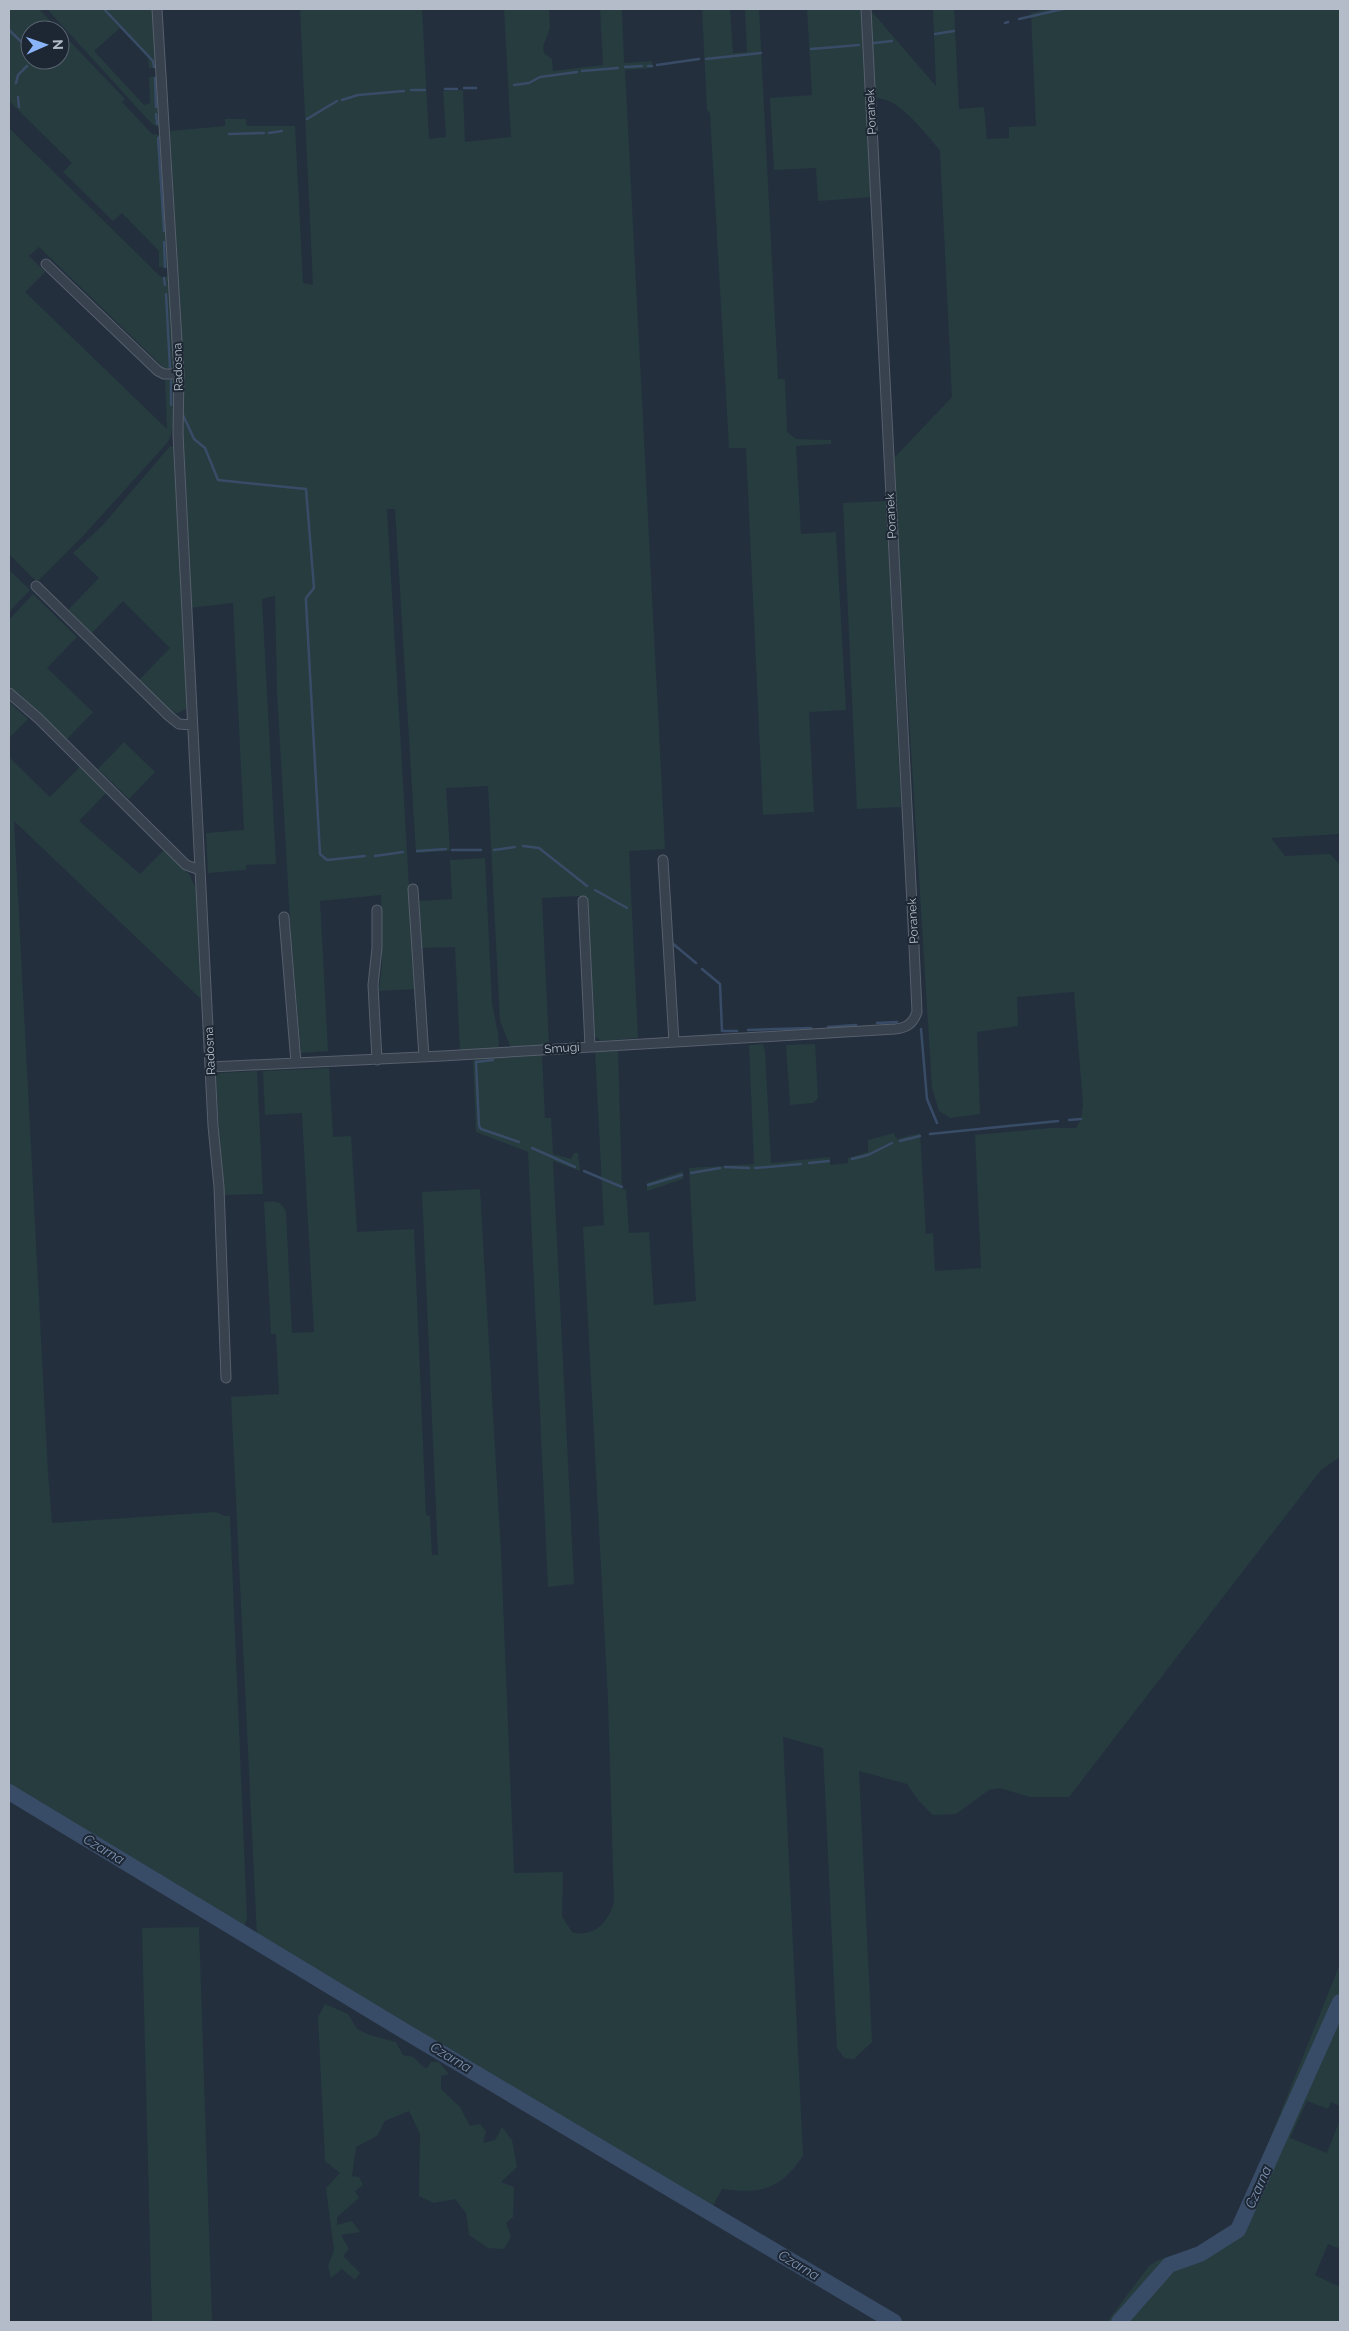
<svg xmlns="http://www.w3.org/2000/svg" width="1349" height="2331" viewBox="0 0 1349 2331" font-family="Raleway,sans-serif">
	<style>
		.green { fill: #263c3f }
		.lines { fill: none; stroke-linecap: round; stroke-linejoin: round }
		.stream { stroke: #394c67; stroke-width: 2.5 }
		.river { stroke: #394c67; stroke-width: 16 }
		.minor-casing { stroke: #565f6c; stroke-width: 11 }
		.minor { stroke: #38414e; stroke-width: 9 }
		.labels { text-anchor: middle; stroke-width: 4; stroke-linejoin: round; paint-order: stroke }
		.street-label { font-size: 12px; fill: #b4bcc9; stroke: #1d2633 }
		.water-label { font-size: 14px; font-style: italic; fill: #7c92b1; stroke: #1d2633 }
	</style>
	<rect width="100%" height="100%" fill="#242f3e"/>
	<!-- green -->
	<path class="green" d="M9,9H39L59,30H30V60H60V31L125,99L122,102L152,134L161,135L168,268L159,267V251L122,213L113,221L63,172L72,163L9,101Z
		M47,9H152L156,68H149L148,58L120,28L94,51L144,105L150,103L149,77L158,76L160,128L152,124Z
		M300,9H422L429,139L446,137L443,91L463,90L465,142L511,137L504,9H549L550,28L543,47L544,53L552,59L553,71L603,65L600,9H622L624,63L652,61V68L625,70L665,849L629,851L638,1038L601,1041L593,1035L585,899L578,896L542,898L549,1046L511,1048L500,1021L488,786L446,788L450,851L416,853L395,509H387L415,989L379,991L382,961L381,895L320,901L328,1051L301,1053L291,937L277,691L275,596L262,599L276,864L246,865V870L208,873L206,833L244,830L233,603L190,608L181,421L183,393V371L170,131L225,126V119H246L247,126H295L303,283L313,285Z
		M702,9H730L733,53L747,52L745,9H759L778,379H785L787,432L796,439L831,440V444L796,446L801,534L836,532L846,710L809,712L814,812L763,815L746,448H729L710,113L707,110Z
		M807,9H861L871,197L818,201L816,168L774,170L770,98L812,95Z
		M933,9H954L959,109L984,107L987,139L1009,138V127L1036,126L1031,13L1048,9H1340V834L1271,838L1285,856L1330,854L1340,865V1457L1321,1470L1069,1797H1030L1000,1788L989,1790L956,1814L933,1815L919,1801L907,1784L859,1771L872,2042L854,2059L844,2058L837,2048L823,1748L783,1737L803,2156C779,2190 763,2194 722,2189L712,2208L257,1937L231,1397L279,1394L276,1334H271L264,1202C275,1201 282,1201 286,1212L292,1333L314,1332L302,1113L265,1115L263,1071L329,1068L333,1137L351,1136L357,1232L414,1229L426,1515L430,1516L432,1555H438L422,1192L480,1189L501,1552L514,1873L563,1872L562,1916L572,1932C593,1939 610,1921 614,1901L608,1699L583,1227L604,1225L595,1051L618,1050L622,1189L626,1190L629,1233L649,1232L654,1305L696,1301L689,1168L754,1164L749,1045L763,1044L765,1052L771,1163L830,1157V1165L848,1163V1158L868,1152V1140L894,1133L896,1139L920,1133L926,1234L933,1233L935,1271L981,1268L975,1135L1050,1128H1076L1081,1119L1083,1105L1074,992L1017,997L1018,1026L977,1032L980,1114L950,1118L939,1111L932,1088L893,459L952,397L940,150C926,135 896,93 874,99L870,14L873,13L936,86Z
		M9,128L161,277L168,276L171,287L176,369L164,371L159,363L39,247L29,256L45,272L25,292L167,429L165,379H173L176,382C176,402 176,424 168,442L84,535L37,582L9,554Z
		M170,446L174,447L176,462L187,703L186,709L178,713H172L139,680L170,648L123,601L91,634L67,611L99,578L73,553L102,526Z
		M886,501L901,807L857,809L843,503Z
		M9,570L30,590L9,612Z
		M33,594L77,637L47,668L93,712L67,739L9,688V620Z
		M9,702L28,719L9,738Z
		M124,742L155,772L129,799L98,769Z
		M9,757L50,797L80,767L106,793L79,821L140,874L164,850L190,875L197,892L204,1002L14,821L48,1473L52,1523L216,1512L224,1516H230L247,1919L243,1930L67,1825L9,1786Z
		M485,858L492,1004L498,1033L499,1048L460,1051L455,947L421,948L419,901L452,899L450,860Z
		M815,1044L818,1098L813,1103L790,1105L786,1045Z
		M542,1054L545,1118H551L553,1154L571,1159L574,1153H578L580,1171L553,1161L574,1584L548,1587L528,1152L476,1132L473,1061L474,1058Z
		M257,1071L263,1194L224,1195L222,1184L216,1077L219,1073Z
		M683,1171V1179L647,1191V1183Z
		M199,1927L212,2322H152L142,1928Z
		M1340,1964V2106L1331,2102L1328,2109L1307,2101L1290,2138L1327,2153L1340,2120V2244L1338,2248L1328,2244L1315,2275L1340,2287V2322H1107L1149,2266C1161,2257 1171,2256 1184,2253C1198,2250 1216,2242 1226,2232C1233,2226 1238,2214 1243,2206Z
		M325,2004L348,2014L357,2029L370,2035L396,2042L403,2055L413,2057L426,2069L431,2062H439L449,2074L441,2076V2089L460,2107L470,2126L480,2124L486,2132L483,2143L495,2140L502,2127L512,2140L517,2167L501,2182L514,2187L513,2217L506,2223L511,2237L504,2249L488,2248L469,2235L466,2213L455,2199L434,2203L419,2196L420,2134L409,2111L385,2121L377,2136L356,2147L352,2176L359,2177L363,2185L355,2191L359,2198L337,2217V2225L352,2221L360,2232L341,2235L349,2249L343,2256L360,2273L355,2280L342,2269L331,2278L328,2266L334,2250L326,2188L340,2173L325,2161L318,2017Z"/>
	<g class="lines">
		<!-- stream -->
		<path class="stream" d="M104,9L153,61L154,67
			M1019,19L1063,9
			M1005,23L1008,22
			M9,30L30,50
			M935,34L954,31
			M874,43L892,41
			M811,49L859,45
			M706,59L761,53
			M657,65L699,59
			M648,66H652
			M625,67L642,66
			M582,71L618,68
			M155,78L156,107
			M16,83L18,75L27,66
			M514,85L529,83L540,77L577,72
			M464,88H476
			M445,89H457
			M411,90H425
			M18,97L19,107
			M342,100L358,95L404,91
			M156,114L157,124
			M307,119L337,101
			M269,133L282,131
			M229,134L264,133
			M160,137L158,138L164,231
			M164,242L165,267
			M164,278L165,285
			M166,294L170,368
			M171,381V405
			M183,415L194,439L205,448L218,480L306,489L314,588L306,598V602L320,854L327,860L365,856
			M523,846L539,848L587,886
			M452,850H481
			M494,850L515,847
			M417,851L446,849
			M375,856L403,852
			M595,890L627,908
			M672,943L696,963
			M702,969L720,984L722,1031H737
			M877,1023L897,1022
			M828,1027L856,1025
			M921,1029L927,1099L937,1123
			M748,1030L811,1028
			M493,1060L476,1062L479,1126L481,1129L519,1142
			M1069,1120L1081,1119
			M930,1134L1058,1121
			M900,1141L920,1136
			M532,1148L575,1167
			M852,1159L868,1155L892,1143
			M809,1163L829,1161
			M725,1167L749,1168
			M755,1168L801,1164
			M584,1171L622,1187
			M691,1173L720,1168
			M648,1185L682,1175"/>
		<!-- river -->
		<path class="river" d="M9,1792L406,2032L894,2322
			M1119,2322L1169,2265L1200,2254L1238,2230L1340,2002"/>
		<defs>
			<path id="minor" d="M157,9L179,374L178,434L213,1126L219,1187L226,1378
				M46,264L158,371L164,374H179
				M36,586L169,716L179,724L192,725
				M9,693L38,718L186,865L200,870
				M663,860L674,1042
				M413,889L424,1057
				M583,901L590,1046
				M284,917L296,1063
				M377,1060L373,985L377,948V910
				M211,1067L442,1056L895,1029C906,1028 913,1024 917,1012L913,924L866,9"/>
		</defs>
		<!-- minor casing -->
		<use href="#minor" class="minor-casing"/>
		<!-- minor -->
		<use href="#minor" class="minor"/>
	</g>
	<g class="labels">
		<!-- street labels -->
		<g class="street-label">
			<text transform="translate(871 112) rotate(-93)" y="4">Poranek</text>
			<text transform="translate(178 367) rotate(-92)" y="4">Radosna</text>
			<text transform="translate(891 516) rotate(-93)" y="4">Poranek</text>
			<text transform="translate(913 921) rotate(-93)" y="4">Poranek</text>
			<text transform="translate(562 1048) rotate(-4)" y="4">Smugi</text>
			<text transform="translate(210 1051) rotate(-93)" y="4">Radosna</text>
		</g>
		<!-- water labels -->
		<g class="water-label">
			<text transform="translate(104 1849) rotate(31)" y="5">Czarna</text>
			<text transform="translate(451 2057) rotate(31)" y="5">Czarna</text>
			<text transform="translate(1258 2187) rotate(-66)" y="5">Czarna</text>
			<text transform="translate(799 2265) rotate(31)" y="5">Czarna</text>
		</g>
	</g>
	<!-- border -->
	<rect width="1349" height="2331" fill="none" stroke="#b4bcc9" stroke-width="20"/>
	<!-- north arrow -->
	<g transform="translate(45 45) rotate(88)"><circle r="24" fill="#1d2633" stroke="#59626f"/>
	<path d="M0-4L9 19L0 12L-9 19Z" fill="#8ab4f8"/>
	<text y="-8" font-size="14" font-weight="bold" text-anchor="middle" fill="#b4bcc9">N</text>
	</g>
</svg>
